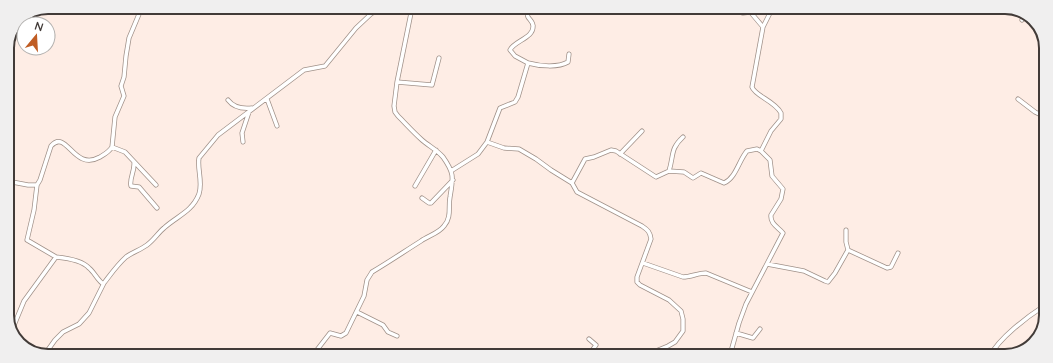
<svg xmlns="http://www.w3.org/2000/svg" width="1053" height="363" viewBox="0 0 1053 363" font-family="Lato,sans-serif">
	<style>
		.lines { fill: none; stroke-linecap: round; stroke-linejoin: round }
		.street-casing { stroke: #a09189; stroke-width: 5 }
		.street { stroke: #fff; stroke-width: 3.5 }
		.rim { fill: none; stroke: #423b38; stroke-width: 2 }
	</style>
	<rect width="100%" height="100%" fill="#feede5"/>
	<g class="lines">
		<defs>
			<path id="street" d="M86,7H98
				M726,8L743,13L751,12
				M747,8L763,27
				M1022,20L1027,15
				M528,63C539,66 558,68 568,62L569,54
				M397,82L432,85L439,58
				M267,99L277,126
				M1018,99L1035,112L1045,117
				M228,100C234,108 243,109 252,108
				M243,142L242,133L249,112
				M487,142L504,148L519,149L536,159L551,170L572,183L585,159L594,157L611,150L616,151L656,177L669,171L684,172L693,178L701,173L724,183C736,178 739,160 747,151L757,149L761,151
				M112,147L125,152L156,185
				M620,154L642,131
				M134,162C135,171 129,179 131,186L139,187L157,208
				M451,171L478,154L487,142L500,108L515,102L518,97L528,63L515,56L510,50C514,41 534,38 533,26C533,22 530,20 528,17C527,15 527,11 527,8
				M669,171C674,155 670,149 683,137
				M7,181L28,185H37L40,180L51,146C67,128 73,172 100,157C105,154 109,152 112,147L115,117L124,96L121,86L124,77L126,56L129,38L142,7
				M572,183L577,192L642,226C648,230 650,232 651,239L637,277V282L640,285L669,300L681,311L683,319V331L675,342L668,346L646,355
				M37,185L34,210L27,240L56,257
				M415,186L436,150
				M422,198L429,203H431L453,180
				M848,250L887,268L891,267L898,253
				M643,263L683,277C691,277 698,273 706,273L752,292
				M767,264L804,271L825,281L828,282L835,273L848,250L846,242V230
				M357,312L383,325L388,332L397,336
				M12,330L24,301L56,257C66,258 82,260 89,268C94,272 97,279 102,283H104C111,274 117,265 126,257C133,252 140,250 147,245C154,240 158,233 164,228C177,216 192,212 199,194C203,182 197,169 199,158L218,135L304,70L325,66L356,28L372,13L379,11L399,10L404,8
				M736,333L753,338L760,329
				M45,354L55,340L63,332L79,324L89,313L104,283
				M313,355L330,333L341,336L346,333L364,296L367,280L372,272C389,262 405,251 421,241C428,236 439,233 444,226C452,217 448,207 450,197C453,178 455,174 443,157C437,150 429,146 422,140C413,132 406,124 398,116L395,112L394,106L397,82L412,8
				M589,355L596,345L589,339
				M730,355L739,323L746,304L783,233C778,227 770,224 771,215L781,199L783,189L772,176L770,160L761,151L771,131L781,119V113C775,101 755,96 752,87L763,27L772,9
				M990,356C999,338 1027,317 1044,306"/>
		</defs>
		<!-- street casing -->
		<use href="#street" class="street-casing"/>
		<!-- street -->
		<use href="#street" class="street"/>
	</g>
	<!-- crop -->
	<path d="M0 0H1053V363H0ZM48 14H1005A34 34 0 0 1 1039 48V315A34 34 0 0 1 1005 349H48A34 34 0 0 1 14 315V48A34 34 0 0 1 48 14Z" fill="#f0efef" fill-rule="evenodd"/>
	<path class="rim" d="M48 14H1005A34 34 0 0 1 1039 48V315A34 34 0 0 1 1005 349H48A34 34 0 0 1 14 315V48A34 34 0 0 1 48 14Z"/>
	<!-- north arrow -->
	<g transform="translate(36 36) rotate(18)"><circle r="19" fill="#ffffff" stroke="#b3b1af"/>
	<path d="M0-3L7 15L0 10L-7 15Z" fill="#c05d24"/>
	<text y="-6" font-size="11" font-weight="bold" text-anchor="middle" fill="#423b38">N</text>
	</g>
</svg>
